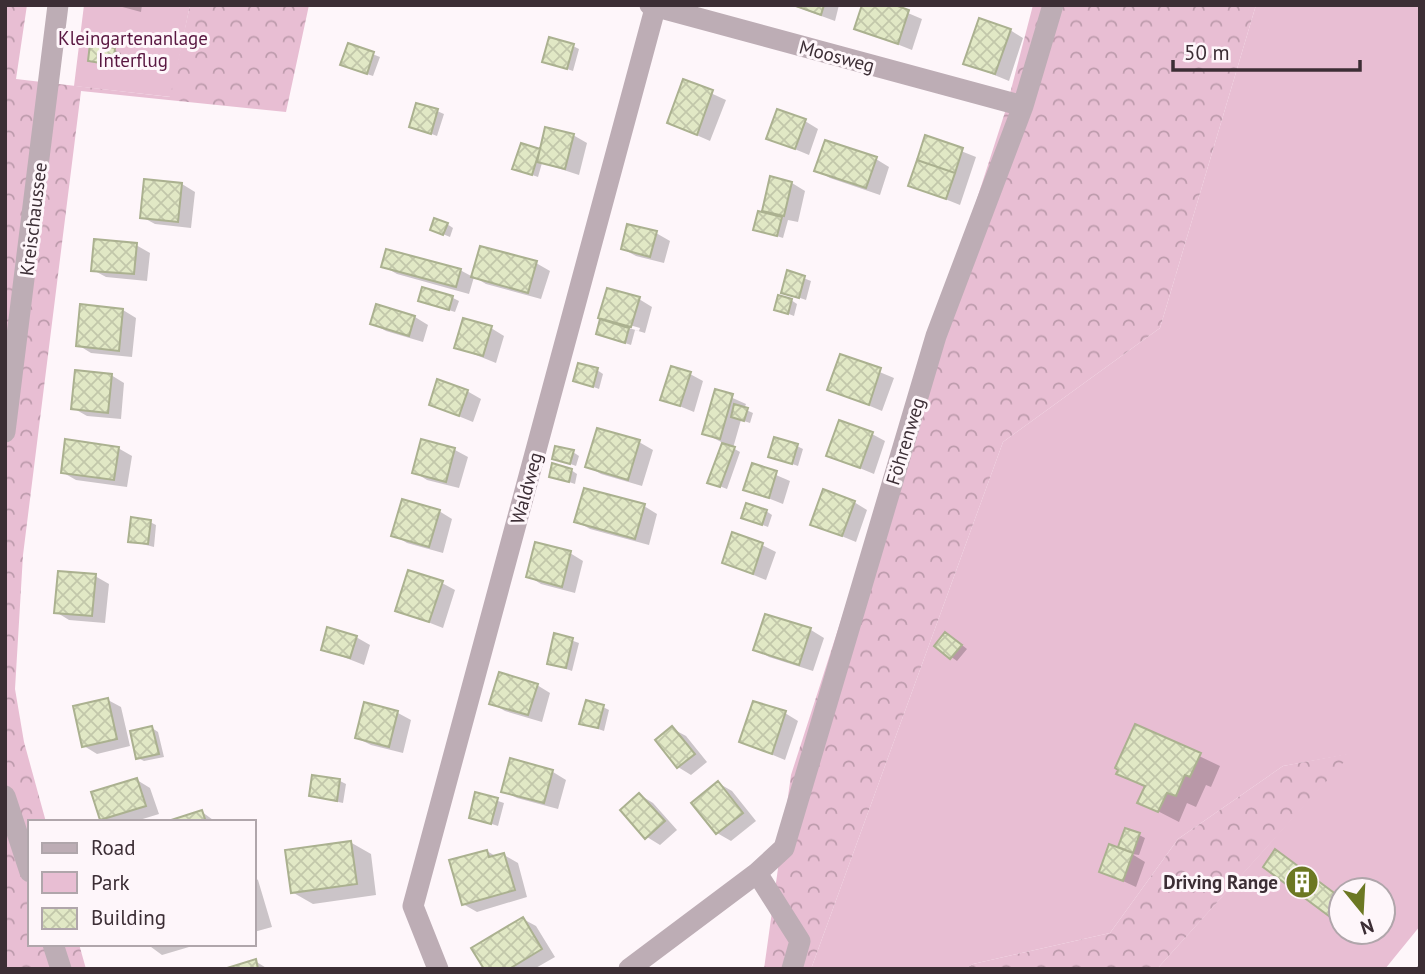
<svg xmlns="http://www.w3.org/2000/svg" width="1425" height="974" viewBox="0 0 1425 974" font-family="'PT Sans',sans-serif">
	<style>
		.green { fill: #e8bed3; fill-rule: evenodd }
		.forest { fill: url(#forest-crowns) }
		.shadow { fill: #0003; fill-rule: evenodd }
		.building { fill: url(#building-cross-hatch); stroke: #abb190; stroke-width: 2 }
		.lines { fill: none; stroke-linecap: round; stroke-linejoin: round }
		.street { stroke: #bdadb5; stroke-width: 21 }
		.rail { stroke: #a59a9f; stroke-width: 5; stroke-dasharray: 10 5; stroke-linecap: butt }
		.labels { text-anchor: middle; stroke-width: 6; stroke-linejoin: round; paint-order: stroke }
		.park-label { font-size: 19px; fill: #591741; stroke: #fef6fa }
		.street-label { font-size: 19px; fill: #3c2e35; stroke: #fef6fa }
		.poi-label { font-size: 19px; font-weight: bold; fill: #3c2e35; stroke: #fef6fa; text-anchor: end }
	</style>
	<defs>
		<pattern id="forest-crowns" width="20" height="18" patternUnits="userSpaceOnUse" patternTransform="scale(1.75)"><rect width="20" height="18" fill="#e8bed3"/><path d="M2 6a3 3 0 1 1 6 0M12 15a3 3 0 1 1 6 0" fill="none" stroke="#bd9bac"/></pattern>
		<pattern id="building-cross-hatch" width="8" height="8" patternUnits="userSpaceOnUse" patternTransform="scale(1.75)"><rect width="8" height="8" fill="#e1e8c5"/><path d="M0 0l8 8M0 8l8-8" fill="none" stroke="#c2c7aa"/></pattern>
	</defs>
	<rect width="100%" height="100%" fill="#fef6fa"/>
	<!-- green -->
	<path class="green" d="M84,5H190L171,97L74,86Z
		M1256,5H1420V926L1385,969H1157L1350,754L1283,766L1178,839L1110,933L973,964L965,969H811L1003,442L1160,328ZM1341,890H1383V932H1341Z"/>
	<!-- forest -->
	<path class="forest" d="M5,5H27L16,79L170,97L190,5H309L286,112L81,91L23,555L15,689L24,742L46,822H30V944H79L86,969H5Z
		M1033,5H1256L1160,328L1003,442L811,969H764L791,775L1006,109Z
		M1352,753L1157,969H965L973,964L1110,933L1178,839L1283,766Z"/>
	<!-- shadow -->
	<path class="shadow" d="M115,5H142L141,12Z
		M839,5L835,21L794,6L795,5Z
		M889,5L922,19L912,50L856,28Z
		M1010,30L1023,38L1009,81L965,63Z
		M349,45L380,57L373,76L349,68Z
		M573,46L579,49L573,71L544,61Z
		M115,50L121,53L119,67L90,60Z
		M684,81L726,100L710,141L669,123Z
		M437,111L444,114L437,136L411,126Z
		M805,121L818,129L809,155L768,138Z
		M573,135L587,143L579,175L542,163L538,177L521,171L522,145L541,151Z
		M926,137L976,157L960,205L910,185Z
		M876,159L889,167L880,195L830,178L816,170Z
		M771,179L792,183L805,191L798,222L788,220L783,238L755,229L775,216L764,210Z
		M182,184L195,192L191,228L155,224L142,217Z
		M447,224L453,228L450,237L438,232Z
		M656,233L670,241L664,263L636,256L623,249Z
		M136,245L150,253L147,281L106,277L93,270Z
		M481,248L536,263L550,271L541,299L486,284L474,277L469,294L397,274L383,266L460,270L473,277Z
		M788,272L811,281L806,300L783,292Z
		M453,298L459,301L455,312L427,303Z
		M639,299L652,307L645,333L635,330L631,345L598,334L611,323L600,317ZM612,320L640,328L639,331L612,323Z
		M791,300L797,304L794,316L776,309Z
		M123,310L136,318L132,357L91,353L78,345Z
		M415,317L428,325L423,342L386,331L372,323Z
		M491,328L504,336L496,363L456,347Z
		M841,356L894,378L882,411L829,389Z
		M597,370L603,374L599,389L575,380Z
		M690,374L703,381L694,412L662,399Z
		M111,375L124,383L121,419L87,416L73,408Z
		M467,391L481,399L473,422L431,405Z
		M717,391L746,404L744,409L753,413L750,423L741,420L733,448L740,452L727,489L709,482L723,443L704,433Z
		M872,434L885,441L874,474L828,455Z
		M639,442L653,450L642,486L601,474L587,466Z
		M797,446L803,449L798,466L770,456Z
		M118,448L132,456L127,487L76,480L62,472Z
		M455,450L468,457L459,488L427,480L414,472Z
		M573,452L579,456L576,466L554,458Z
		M753,465L790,481L783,504L745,489Z
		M571,470L577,474L575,484L551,476Z
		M854,502L867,510L856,542L812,524Z
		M644,506L657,514L649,545L590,529L576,521Z
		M439,511L452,519L443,553L407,543L394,535Z
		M766,511L772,515L768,527L749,520Z
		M150,522L156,525L154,547L130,541Z
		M762,545L776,552L766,580L724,563Z
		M570,553L583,561L575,593L541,584L528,576Z
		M95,576L109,584L105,623L69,620L56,612Z
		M442,583L455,590L443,628L397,610Z
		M766,616L811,630L824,638L813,671L769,657L755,649Z
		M556,635L579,643L572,671L549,663Z
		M356,637L370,645L364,665L323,649Z
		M952,637L967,649L957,661L936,646Z
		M537,685L550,693L542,722L505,711L491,703Z
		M108,700L121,707L130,746L97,754L84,746Z
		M603,707L609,710L604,731L581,723Z
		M398,713L411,720L403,753L371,745L357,738Z
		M785,713L798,721L785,760L741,742Z
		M1136,726L1220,766L1211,787L1206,785L1196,807L1187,803L1179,822L1140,802L1146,788L1118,773Z
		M152,728L158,732L164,757L144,761L138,758Z
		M673,729L686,736L707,762L691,775L678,767Z
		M512,761L553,772L566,780L558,809L517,798L503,791Z
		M137,780L150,788L159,814L133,822L102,819Z
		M340,781L346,784L343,803L311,796Z
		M718,783L732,791L756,821L731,841L717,833Z
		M477,794L504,803L498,826L471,817Z
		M640,795L653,803L677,830L660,845L647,837Z
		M202,812L216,822H171Z
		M1139,835L1145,838L1139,855L1132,854L1145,862L1136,887L1101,871L1127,852Z
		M350,842L371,854L376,895L313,904L292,892Z
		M487,851L497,857L504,855L518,863L527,897L477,912L463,904Z
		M254,877L258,880L272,927L254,932Z
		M523,919L536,926L555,957L534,969H486Z
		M147,944H188L189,947L162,955Z
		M255,961L268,969H230Z"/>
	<!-- building -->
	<path class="building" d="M793,5H824L821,15Z
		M862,5H895L909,10L898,44L854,29Z
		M979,18L1011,29L995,74L963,64Z
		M549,37L574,44L567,69L542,62Z
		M348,43L374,52L367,74L340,65Z
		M90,44L115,48L113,65L88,61Z
		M683,79L713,90L697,135L667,123Z
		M416,103L438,109L431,134L409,127Z
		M777,109L806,119L795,149L766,139Z
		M545,127L574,134L565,169L537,162Z
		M925,135L963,148L955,173L917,160Z
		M825,140L877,157L866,188L814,171Z
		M521,143L540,149L532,175L512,169Z
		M917,160L955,173L946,199L908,186Z
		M770,176L792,182L784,216L762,211Z
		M144,179L182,183L178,222L140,218Z
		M758,211L782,217L777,236L753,230Z
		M434,218L448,223L443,235L430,230Z
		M627,224L657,231L650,257L621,249Z
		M94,239L137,243L134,274L91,271Z
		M480,246L537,261L528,293L471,277Z
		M386,249L461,269L456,287L381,267Z
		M787,270L805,276L799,298L781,293Z
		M422,287L453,296L449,310L418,301Z
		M607,288L640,297L631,327L598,318Z
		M778,295L792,299L788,314L774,310Z
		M80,304L123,309L119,351L76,346Z
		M376,304L415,316L409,336L370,324Z
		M463,318L492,326L483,356L454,348Z
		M600,319L629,328L625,343L596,334Z
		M840,354L881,368L869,405L827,390Z
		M578,363L598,368L593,387L573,381Z
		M671,366L691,372L680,406L660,400Z
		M75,370L112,374L108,413L71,409Z
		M437,379L468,390L459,416L429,405Z
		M715,389L733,394L720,439L702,434Z
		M734,404L748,408L744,421L731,417Z
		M839,420L873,432L860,468L826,456Z
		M597,428L640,440L628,480L585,467Z
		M774,437L798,444L792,464L768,457Z
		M65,439L119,447L114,480L61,473Z
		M421,439L455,448L446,482L412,473Z
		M722,443L735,447L720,487L707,483Z
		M555,446L574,450L570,464L552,459Z
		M552,463L572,469L569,482L549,477Z
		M752,463L777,471L769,498L743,490Z
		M584,488L645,504L635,539L574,522Z
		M823,489L855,501L842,536L810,525Z
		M402,499L440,510L429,547L391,536Z
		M746,503L767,510L762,525L741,518Z
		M131,517L151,520L148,544L128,542Z
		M732,532L763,543L753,574L722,563Z
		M535,542L571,551L562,587L526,577Z
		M408,570L443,581L429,622L395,611Z
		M58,571L96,574L92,616L54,613Z
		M765,614L811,628L799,665L753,650Z
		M327,627L357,636L350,658L321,650Z
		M945,632L962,645L950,659L934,646Z
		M554,633L573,638L566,668L547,664Z
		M499,672L538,684L528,715L489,704Z
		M108,698L117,739L82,747L73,706Z
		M586,700L604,705L598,728L579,724Z
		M753,701L786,711L772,754L739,742Z
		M364,702L398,711L389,747L355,738Z
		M1135,724L1201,753L1190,777L1185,775L1176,796L1167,793L1158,812L1137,803L1145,786L1116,774L1118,770L1115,768Z
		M152,726L159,754L136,759L130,731Z
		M672,726L695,754L677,768L655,740Z
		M510,758L553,770L544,803L501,792Z
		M312,775L340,779L337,801L309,796Z
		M137,778L146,806L100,820L91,792Z
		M718,781L743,813L716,834L691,803Z
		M475,792L498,798L491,824L469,818Z
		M639,793L665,821L645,839L620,810Z
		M202,810L206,822H165Z
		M1125,828L1140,833L1133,853L1118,847Z
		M351,841L357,884L291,893L285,850Z
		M1109,844L1133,853L1123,881L1099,872Z
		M1275,849L1341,898V925L1263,867Z
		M487,850L489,857L504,853L515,890L462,905L449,860Z
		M523,917L542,949L509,969H484L471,948Z
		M256,959L258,969H224Z"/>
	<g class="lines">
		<!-- street -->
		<path class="street" d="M650,5L1023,106
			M5,432L58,5
			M5,796L30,872
			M757,873L800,941L792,969
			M53,944L61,969
			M438,969L413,906L656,5
			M629,969L757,873L784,848L936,336L1023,106L1053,5"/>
		<!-- rail -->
		<path class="rail" d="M1419,969L1420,967"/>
	</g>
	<!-- icons -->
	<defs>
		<symbol id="building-disc" viewBox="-11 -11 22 22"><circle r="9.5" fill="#6c7823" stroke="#fef6fa"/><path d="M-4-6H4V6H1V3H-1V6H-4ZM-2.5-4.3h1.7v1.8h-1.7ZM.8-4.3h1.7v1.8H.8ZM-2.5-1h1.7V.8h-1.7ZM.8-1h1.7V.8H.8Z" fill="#fff"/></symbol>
	</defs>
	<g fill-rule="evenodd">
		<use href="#building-disc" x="1283" y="863" width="38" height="38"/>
	</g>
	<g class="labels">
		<!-- park labels -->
		<g class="park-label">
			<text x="133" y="45">Kleingartenanlage<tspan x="133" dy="22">Interflug</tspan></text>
		</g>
		<!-- street labels -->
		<g class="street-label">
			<text transform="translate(837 56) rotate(15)" y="7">Moosweg</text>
			<text transform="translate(33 219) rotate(-83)" y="7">Kreischaussee</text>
			<text transform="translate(905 441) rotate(-73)" y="7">Föhrenweg</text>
			<text transform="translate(526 488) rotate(-75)" y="7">Waldweg</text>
		</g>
		<!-- poi labels -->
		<g class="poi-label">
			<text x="1278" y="889">Driving Range</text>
		</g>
	</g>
	<!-- border -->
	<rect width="1425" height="974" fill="none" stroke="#3c2e35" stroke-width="14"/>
	<!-- legend -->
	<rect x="28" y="820" width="228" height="126" fill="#fef6fa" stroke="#b0a6ab" stroke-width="2"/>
	<rect x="42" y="843" width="35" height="10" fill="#bdadb5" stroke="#b0a6ab" stroke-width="2"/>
	<text x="91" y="855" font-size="21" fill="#3c2e35">Road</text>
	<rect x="42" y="872" width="35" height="21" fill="#e8bed3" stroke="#b0a6ab" stroke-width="2"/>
	<text x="91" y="890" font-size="21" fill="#3c2e35">Park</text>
	<rect x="42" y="908" width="35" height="21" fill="url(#building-cross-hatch)" stroke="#b0a6ab" stroke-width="2"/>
	<text x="91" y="925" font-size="21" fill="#3c2e35">Building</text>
	<!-- north arrow -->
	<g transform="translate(1362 911) rotate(162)"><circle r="33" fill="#fef6fa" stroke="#b0a6ab" stroke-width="2"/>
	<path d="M0-5L12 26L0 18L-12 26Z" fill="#6c7823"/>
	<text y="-10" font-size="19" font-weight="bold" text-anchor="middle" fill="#3c2e35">N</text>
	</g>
	<!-- scale -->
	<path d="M1173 60v10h187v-10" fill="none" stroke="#3c2e35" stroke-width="3.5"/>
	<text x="1184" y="60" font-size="21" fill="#3c2e35" stroke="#fef6fa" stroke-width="5" paint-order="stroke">50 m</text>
</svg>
